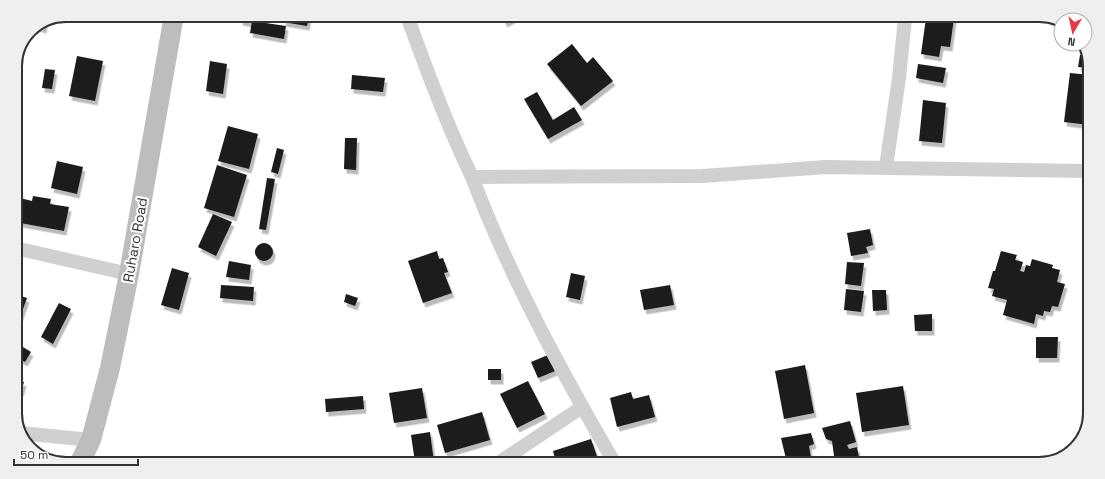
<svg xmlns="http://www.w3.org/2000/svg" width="1105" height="479" viewBox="0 0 1105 479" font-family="'Space Grotesk',sans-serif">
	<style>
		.building { fill: #1a1a1a; filter: url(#shadow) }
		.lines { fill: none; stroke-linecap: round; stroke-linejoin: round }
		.street { stroke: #d0d0d0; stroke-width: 14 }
		.secondary { stroke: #bdbdbd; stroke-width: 20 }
		.labels { text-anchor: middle; stroke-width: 4; stroke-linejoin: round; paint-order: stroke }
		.street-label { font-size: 14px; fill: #333; stroke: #fff }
		.rim { fill: none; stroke: #333; stroke-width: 2 }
	</style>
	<defs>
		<filter id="shadow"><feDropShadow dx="2.5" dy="4.5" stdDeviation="0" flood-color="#0004"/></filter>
	</defs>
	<rect width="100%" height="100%" fill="#fff"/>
	<!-- building -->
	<path class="building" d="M241,16H251L250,23L240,21Z
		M284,16H309L307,26L283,22Z
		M502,17H516L505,23Z
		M926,18H954L950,47L941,46L939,57L921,54Z
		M252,21L286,26L284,39L250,33Z
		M45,23L44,29L36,27H37Z
		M572,44L587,63L593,57L613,81L581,106L547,64Z
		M1080,55H1087L1090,62V68L1078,67Z
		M77,56L103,61L95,101L69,96Z
		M210,61L227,64L223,94L206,91Z
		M918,64L946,68L943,83L916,78Z
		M45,69L55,70L52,89L42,88Z
		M1070,73L1090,75L1089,125L1064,122Z
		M352,75L385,78L383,92L351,89Z
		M537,92L553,120L574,107L582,120L548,139L524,99Z
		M923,100L946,103L942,143L919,141Z
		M228,126L258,134L249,169L218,161Z
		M345,138H357L356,170L344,169Z
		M277,148L284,150L278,174L271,172Z
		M57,161L83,167L77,194L51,188Z
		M217,165L247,175L234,217L204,208Z
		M267,178L275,179L266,230L259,229Z
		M33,196L51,199L50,204L69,207L64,231L15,222L20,198L32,201Z
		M213,214L232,222L216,256L198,247Z
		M870,229L873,245L866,247L868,253L851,256L847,233Z
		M255 252a9 9 0 1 1 18 0a9 9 0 1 1-18 0Z
		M437,251L439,259L443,258L448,272L444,273L452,293L423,303L408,261Z
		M1001,251L1017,255L1015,260L1023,262L1020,271L1024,272L1026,265L1030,266L1032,259L1053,265L1052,268L1060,270L1057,282L1065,284L1058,307L1052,306L1050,312L1044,311L1043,316L1036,314L1034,324L1003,315L1007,300L992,296L994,289L988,288L993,271H995Z
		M229,261L251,265L249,280L226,277Z
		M847,262L864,263L861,286L845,284Z
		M172,268L189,273L179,310L161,305Z
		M571,273L585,276L580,300L566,297Z
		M221,285L254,287L253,301L220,298Z
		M670,285L674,305L644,310L640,290Z
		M846,289L864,291L861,312L844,310Z
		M872,290H886L887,310L873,311Z
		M15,294L27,298L15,331Z
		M346,294L358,298L355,306L344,302Z
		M59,303L71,309L53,344L41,337Z
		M932,314V331H915L914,315Z
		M1036,337H1058L1057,358H1036Z
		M18,344L31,352L25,362L15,357V349Z
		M548,355L555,371L538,378L531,362Z
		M805,365L814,413L784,419L775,371Z
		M488,369H501V380H488Z
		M15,380L24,382L21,392L15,391Z
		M528,381L545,414L517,428L500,394Z
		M903,386L909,425L862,432L856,393Z
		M422,388L427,418L394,423L389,393Z
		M631,392L633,399L649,395L655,417L617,427L610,398Z
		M363,396L364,409L326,412L325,399Z
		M482,412L490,440L445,453L437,425Z
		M850,421L856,442L847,445L849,449L857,447L860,463H835L832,441L826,439L822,428Z
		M430,432L434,462H415L411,435Z
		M811,433L814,444L809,446L812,463H795L794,461L787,463L781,438Z
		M591,439L599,462H556L553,451Z"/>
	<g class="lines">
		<!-- street -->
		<path class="street" d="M407,16C427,71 447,125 472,177L703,176L826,167L1089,171
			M886,167L899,78L905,18
			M472,177C510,277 561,371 614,462
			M15,248L129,274
			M21,433L91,440
			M500,462L582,407"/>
		<!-- secondary -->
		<path class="secondary" d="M81,460L91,440L110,368L129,274L174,15"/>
	</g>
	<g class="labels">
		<!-- street labels -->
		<g class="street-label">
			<text transform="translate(135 240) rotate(-80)" y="5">Ruharo Road</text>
		</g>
	</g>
	<!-- crop -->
	<path d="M0 0H1105V479H0ZM66 22H1039A44 44 0 0 1 1083 66V413A44 44 0 0 1 1039 457H66A44 44 0 0 1 22 413V66A44 44 0 0 1 66 22Z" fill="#efefef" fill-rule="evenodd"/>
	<path class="rim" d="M66 22H1039A44 44 0 0 1 1083 66V413A44 44 0 0 1 1039 457H66A44 44 0 0 1 22 413V66A44 44 0 0 1 66 22Z"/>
	<!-- north arrow -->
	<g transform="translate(1073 32) rotate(189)"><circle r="19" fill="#ffffff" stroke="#adadad"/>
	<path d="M0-3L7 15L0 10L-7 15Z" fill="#e63946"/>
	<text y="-6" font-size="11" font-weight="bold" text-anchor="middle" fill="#333333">N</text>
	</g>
	<!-- scale -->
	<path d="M14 459v6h124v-6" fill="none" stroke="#333333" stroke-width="2"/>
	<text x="20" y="459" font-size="12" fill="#333333" stroke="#ffffff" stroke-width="3" paint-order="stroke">50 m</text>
</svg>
